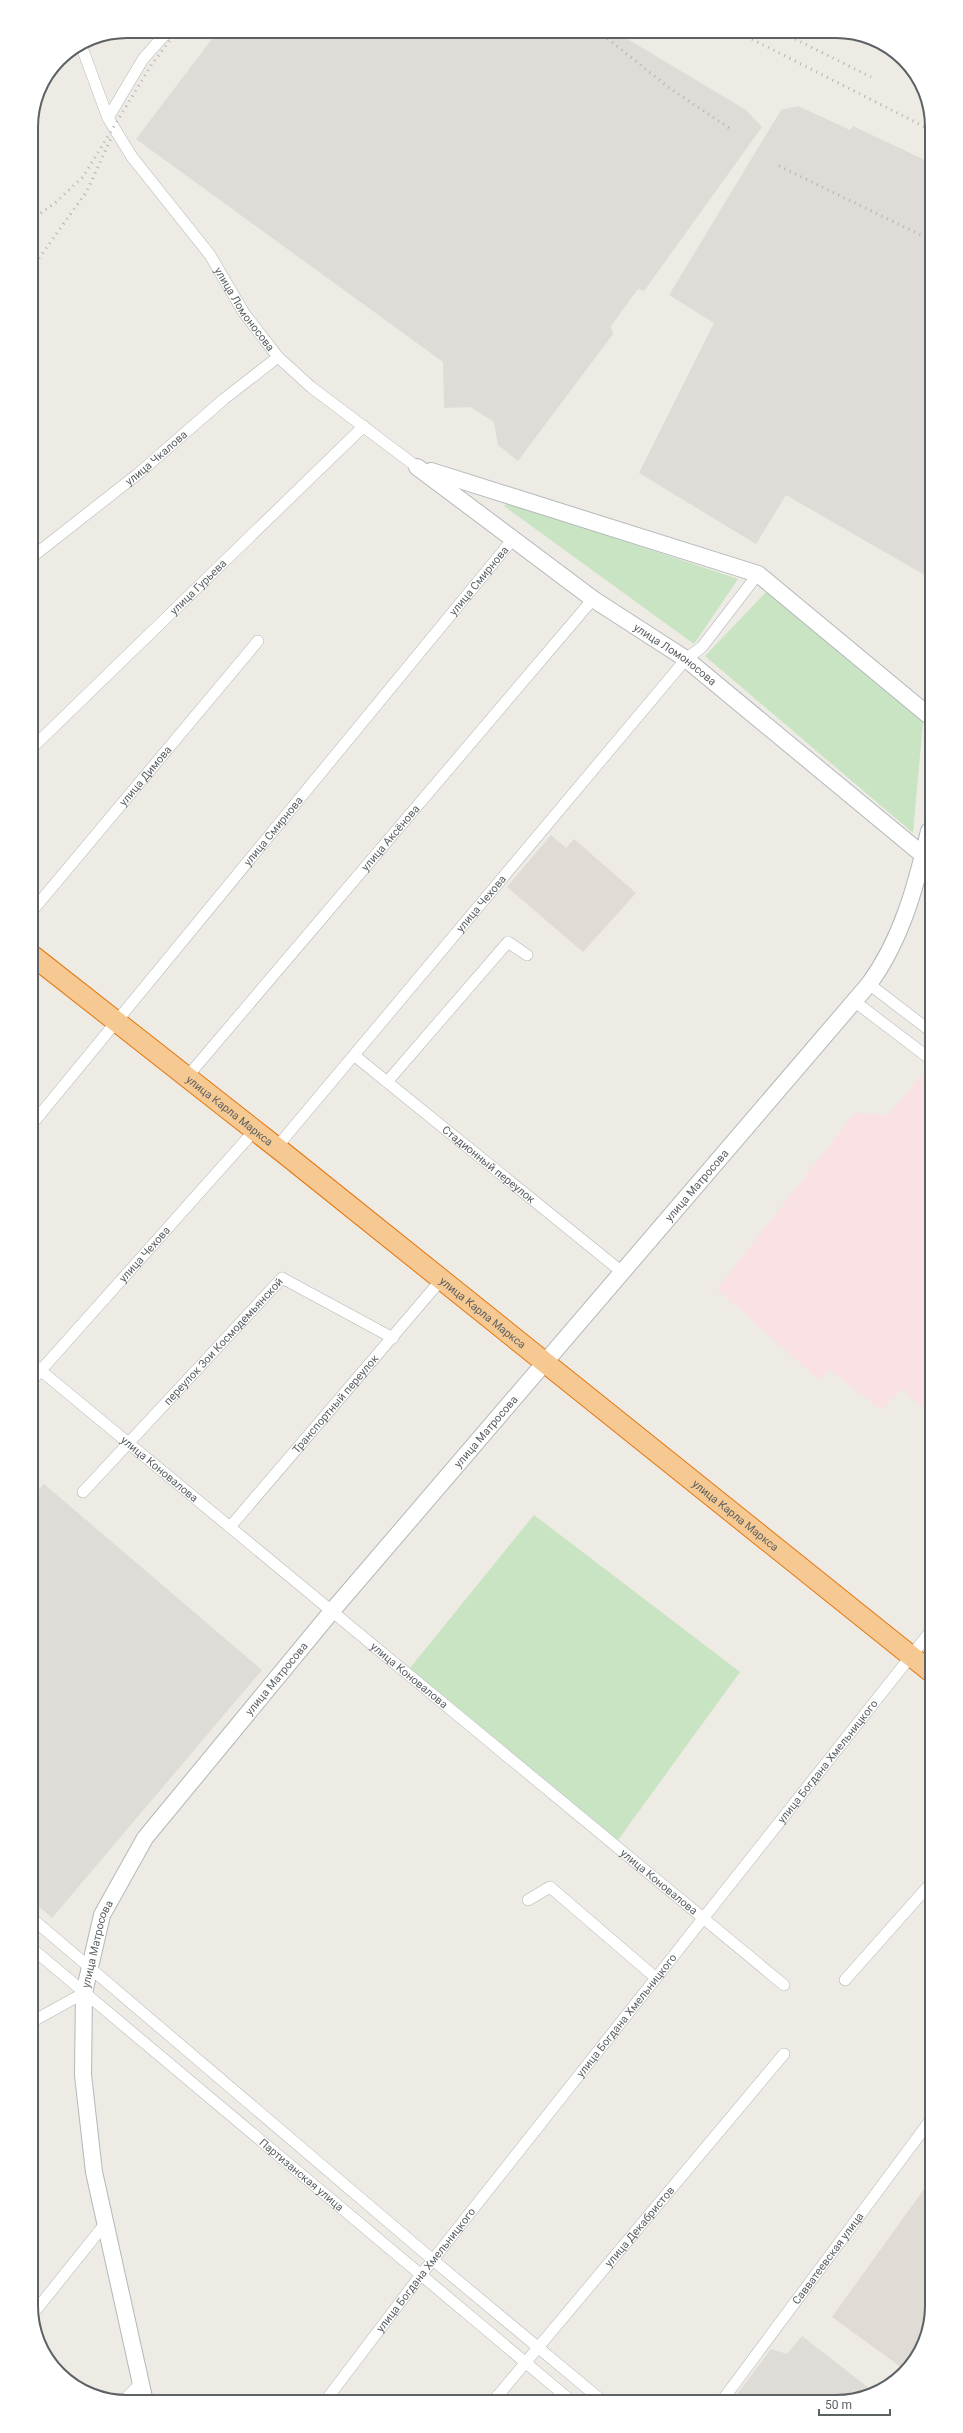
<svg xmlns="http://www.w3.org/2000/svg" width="963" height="2433" viewBox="0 0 963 2433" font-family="Roboto,sans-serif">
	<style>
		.industrial { fill: #dfdcd8 }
		.education { fill: #e0dbd5 }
		.medical { fill: #f9e1e4 }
		.green { fill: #c9e4c2 }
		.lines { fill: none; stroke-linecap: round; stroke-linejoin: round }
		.street-casing { stroke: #b2b6b8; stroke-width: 12 }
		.secondary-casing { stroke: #b3b8bb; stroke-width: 18 }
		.highway-casing { stroke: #e3770f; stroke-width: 22 }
		.street { stroke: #fff; stroke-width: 11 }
		.secondary { stroke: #fff; stroke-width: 16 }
		.highway { stroke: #f6c993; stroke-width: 20 }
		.rail { stroke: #b2b3b4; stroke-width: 3; stroke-dasharray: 1 5; stroke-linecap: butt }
		.labels { text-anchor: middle; stroke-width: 3; stroke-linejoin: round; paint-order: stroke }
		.street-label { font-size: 11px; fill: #5c6164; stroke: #fff }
		.rim { fill: none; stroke: #5c6164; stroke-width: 2 }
	</style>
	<rect width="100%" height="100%" fill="#eeeae4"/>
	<!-- industrial -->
	<path class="industrial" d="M218,31H614L746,110L762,127L644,291L638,289L611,326L613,334L518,461L498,445L494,422L470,407L444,408L443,362L136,139Z
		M798,106L850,130L853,126L927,161L928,577L786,495L756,544L639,473L714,323L669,295L781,110Z
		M44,1484L262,1670L52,1918L35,1903L34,1494Z
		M802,2336L874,2392L867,2397L734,2398L771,2349L787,2354Z"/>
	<!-- education -->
	<path class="education" d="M551,835L566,848L574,839L636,893L583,952L507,887Z
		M932,2178V2307L927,2337L912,2364L905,2370L832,2317Z"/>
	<!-- medical -->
	<path class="medical" d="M929,1066L930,1413L902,1389L881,1410L830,1370L819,1380L717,1289L855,1113L888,1115Z"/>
	<!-- green -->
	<path class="green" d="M508,502L738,579L694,644L504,506Z
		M769,589L923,722L913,833L705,656Z
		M534,1515L740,1672L618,1840L410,1668Z"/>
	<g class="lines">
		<defs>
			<g id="street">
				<path id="s1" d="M81,45L108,118L132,157L210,255L244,313L278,357L311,387L417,467"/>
				<path d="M108,118L143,59L168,31"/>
				<path id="s2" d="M32,557L139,473L224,399L278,357"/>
				<path id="s3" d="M33,747L364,426"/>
				<path id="s4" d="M33,910L258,641"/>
				<path d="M869,984L929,1030"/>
				<path d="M854,1001L929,1058"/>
				<path id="s5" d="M355,1056L622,1272"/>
				<path id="s6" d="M187,1077L593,599"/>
				<path d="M387,1082L508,942L527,955"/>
				<path id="s7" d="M33,1123L513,539"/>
				<path id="s8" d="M276,1148L686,659L702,647L758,574"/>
				<path id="s9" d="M34,1365L784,1985"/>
				<path id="s10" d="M34,1378L255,1130"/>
				<path id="s11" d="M83,1492L282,1278L393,1338"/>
				<path id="s12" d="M230,1527L441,1280"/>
				<path d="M528,1900L550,1887L656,1978"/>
				<path d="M35,1921L433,2260L600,2399"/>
				<path id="s13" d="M35,1951L569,2399"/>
				<path d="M845,1980L931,1883"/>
				<path d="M35,2020L84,1993"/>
				<path d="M36,2310L105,2224"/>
				<path id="s14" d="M724,2398L932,2118"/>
				<path id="s15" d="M495,2399L784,2054"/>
				<path id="s16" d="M326,2400L420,2276L930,1632"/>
				<path d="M122,2402L141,2383"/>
			</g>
			<g id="secondary">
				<path id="s17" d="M417,467L593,599L686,659L923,855"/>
				<path d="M431,471L758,574L928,715"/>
				<path id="s18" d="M145,2402L94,2172L83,2075L84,1993L102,1915L145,1838L332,1611L869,984C902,939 916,885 929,831"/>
			</g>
			<g id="highway">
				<path id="s19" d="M33,956L285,1154L931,1672"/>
			</g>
		</defs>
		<!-- street casing -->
		<use href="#street" class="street-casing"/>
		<!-- secondary casing -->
		<use href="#secondary" class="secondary-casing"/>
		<!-- highway casing -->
		<use href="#highway" class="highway-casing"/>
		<!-- street -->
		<use href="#street" class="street"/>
		<!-- secondary -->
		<use href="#secondary" class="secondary"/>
		<!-- highway -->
		<use href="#highway" class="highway"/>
		<!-- rail -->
		<path class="rail" d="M598,31L668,87L729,128
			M736,31L927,128
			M779,31L871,77
			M779,166L927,238
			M31,220L56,202L83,177L152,64L177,31
			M32,268L87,191L112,136"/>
	</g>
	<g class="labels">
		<!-- street labels -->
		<g class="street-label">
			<text dy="4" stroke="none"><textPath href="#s1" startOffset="313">улица Ломоносова</textPath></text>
			<text dy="4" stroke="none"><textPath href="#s2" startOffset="159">улица Чкалова</textPath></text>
			<text dy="4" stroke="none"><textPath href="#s7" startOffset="702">улица Смирнова</textPath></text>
			<text dy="4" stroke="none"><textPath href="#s3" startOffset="230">улица Гурьева</textPath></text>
			<text dy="4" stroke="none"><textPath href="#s17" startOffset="319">улица Ломоносова</textPath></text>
			<text dy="4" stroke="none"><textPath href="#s4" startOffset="175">улица Димова</textPath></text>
			<text dy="4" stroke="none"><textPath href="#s7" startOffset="378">улица Смирнова</textPath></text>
			<text dy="4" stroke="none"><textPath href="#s6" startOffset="314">улица Аксёнова</textPath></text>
			<text dy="4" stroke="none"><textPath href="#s8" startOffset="319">улица Чехова</textPath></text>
			<text dy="4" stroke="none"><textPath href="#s19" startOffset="250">улица Карла Маркса</textPath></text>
			<text dy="4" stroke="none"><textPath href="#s5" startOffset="172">Стадионный переулок</textPath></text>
			<text dy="4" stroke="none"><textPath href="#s18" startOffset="1438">улица Матросова</textPath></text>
			<text dy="4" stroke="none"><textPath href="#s10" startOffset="166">улица Чехова</textPath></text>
			<text dy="4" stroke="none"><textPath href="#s19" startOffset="574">улица Карла Маркса</textPath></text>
			<text dy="4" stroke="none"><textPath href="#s11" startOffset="206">переулок Зои Космодемьянской</textPath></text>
			<text dy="4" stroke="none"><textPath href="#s12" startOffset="162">Транспортный переулок</textPath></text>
			<text dy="4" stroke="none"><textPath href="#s18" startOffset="1114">улица Матросова</textPath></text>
			<text dy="4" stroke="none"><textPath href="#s9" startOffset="163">улица Коновалова</textPath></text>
			<text dy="4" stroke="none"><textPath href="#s19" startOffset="898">улица Карла Маркса</textPath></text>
			<text dy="4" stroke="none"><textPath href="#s9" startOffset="487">улица Коновалова</textPath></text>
			<text dy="4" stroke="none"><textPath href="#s18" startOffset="790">улица Матросова</textPath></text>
			<text dy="4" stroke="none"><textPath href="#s16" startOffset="812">улица Богдана Хмельницкого</textPath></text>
			<text dy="4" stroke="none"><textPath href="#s9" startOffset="811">улица Коновалова</textPath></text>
			<text dy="4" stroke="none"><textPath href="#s18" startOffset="466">улица Матросова</textPath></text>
			<text dy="4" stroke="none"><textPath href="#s16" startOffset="488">улица Богдана Хмельницкого</textPath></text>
			<text dy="4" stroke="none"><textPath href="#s13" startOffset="348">Партизанская улица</textPath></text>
			<text dy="4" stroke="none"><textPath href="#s15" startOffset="225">улица Декабристов</textPath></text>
			<text dy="4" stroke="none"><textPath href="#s14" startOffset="174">Савватеевская улица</textPath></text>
			<text dy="4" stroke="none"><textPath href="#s16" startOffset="164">улица Богдана Хмельницкого</textPath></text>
		</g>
	</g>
	<!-- crop -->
	<path d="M0 0H963V2433H0ZM127 38H836A89 89 0 0 1 925 127V2306A89 89 0 0 1 836 2395H127A89 89 0 0 1 38 2306V127A89 89 0 0 1 127 38Z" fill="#fff" fill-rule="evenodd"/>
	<path class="rim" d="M127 38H836A89 89 0 0 1 925 127V2306A89 89 0 0 1 836 2395H127A89 89 0 0 1 38 2306V127A89 89 0 0 1 127 38Z"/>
	<!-- scale -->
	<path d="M819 2409v6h71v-6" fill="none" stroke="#5c6164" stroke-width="2"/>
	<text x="825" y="2409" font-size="12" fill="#5c6164" stroke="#ffffff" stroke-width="3" paint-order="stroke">50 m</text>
</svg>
